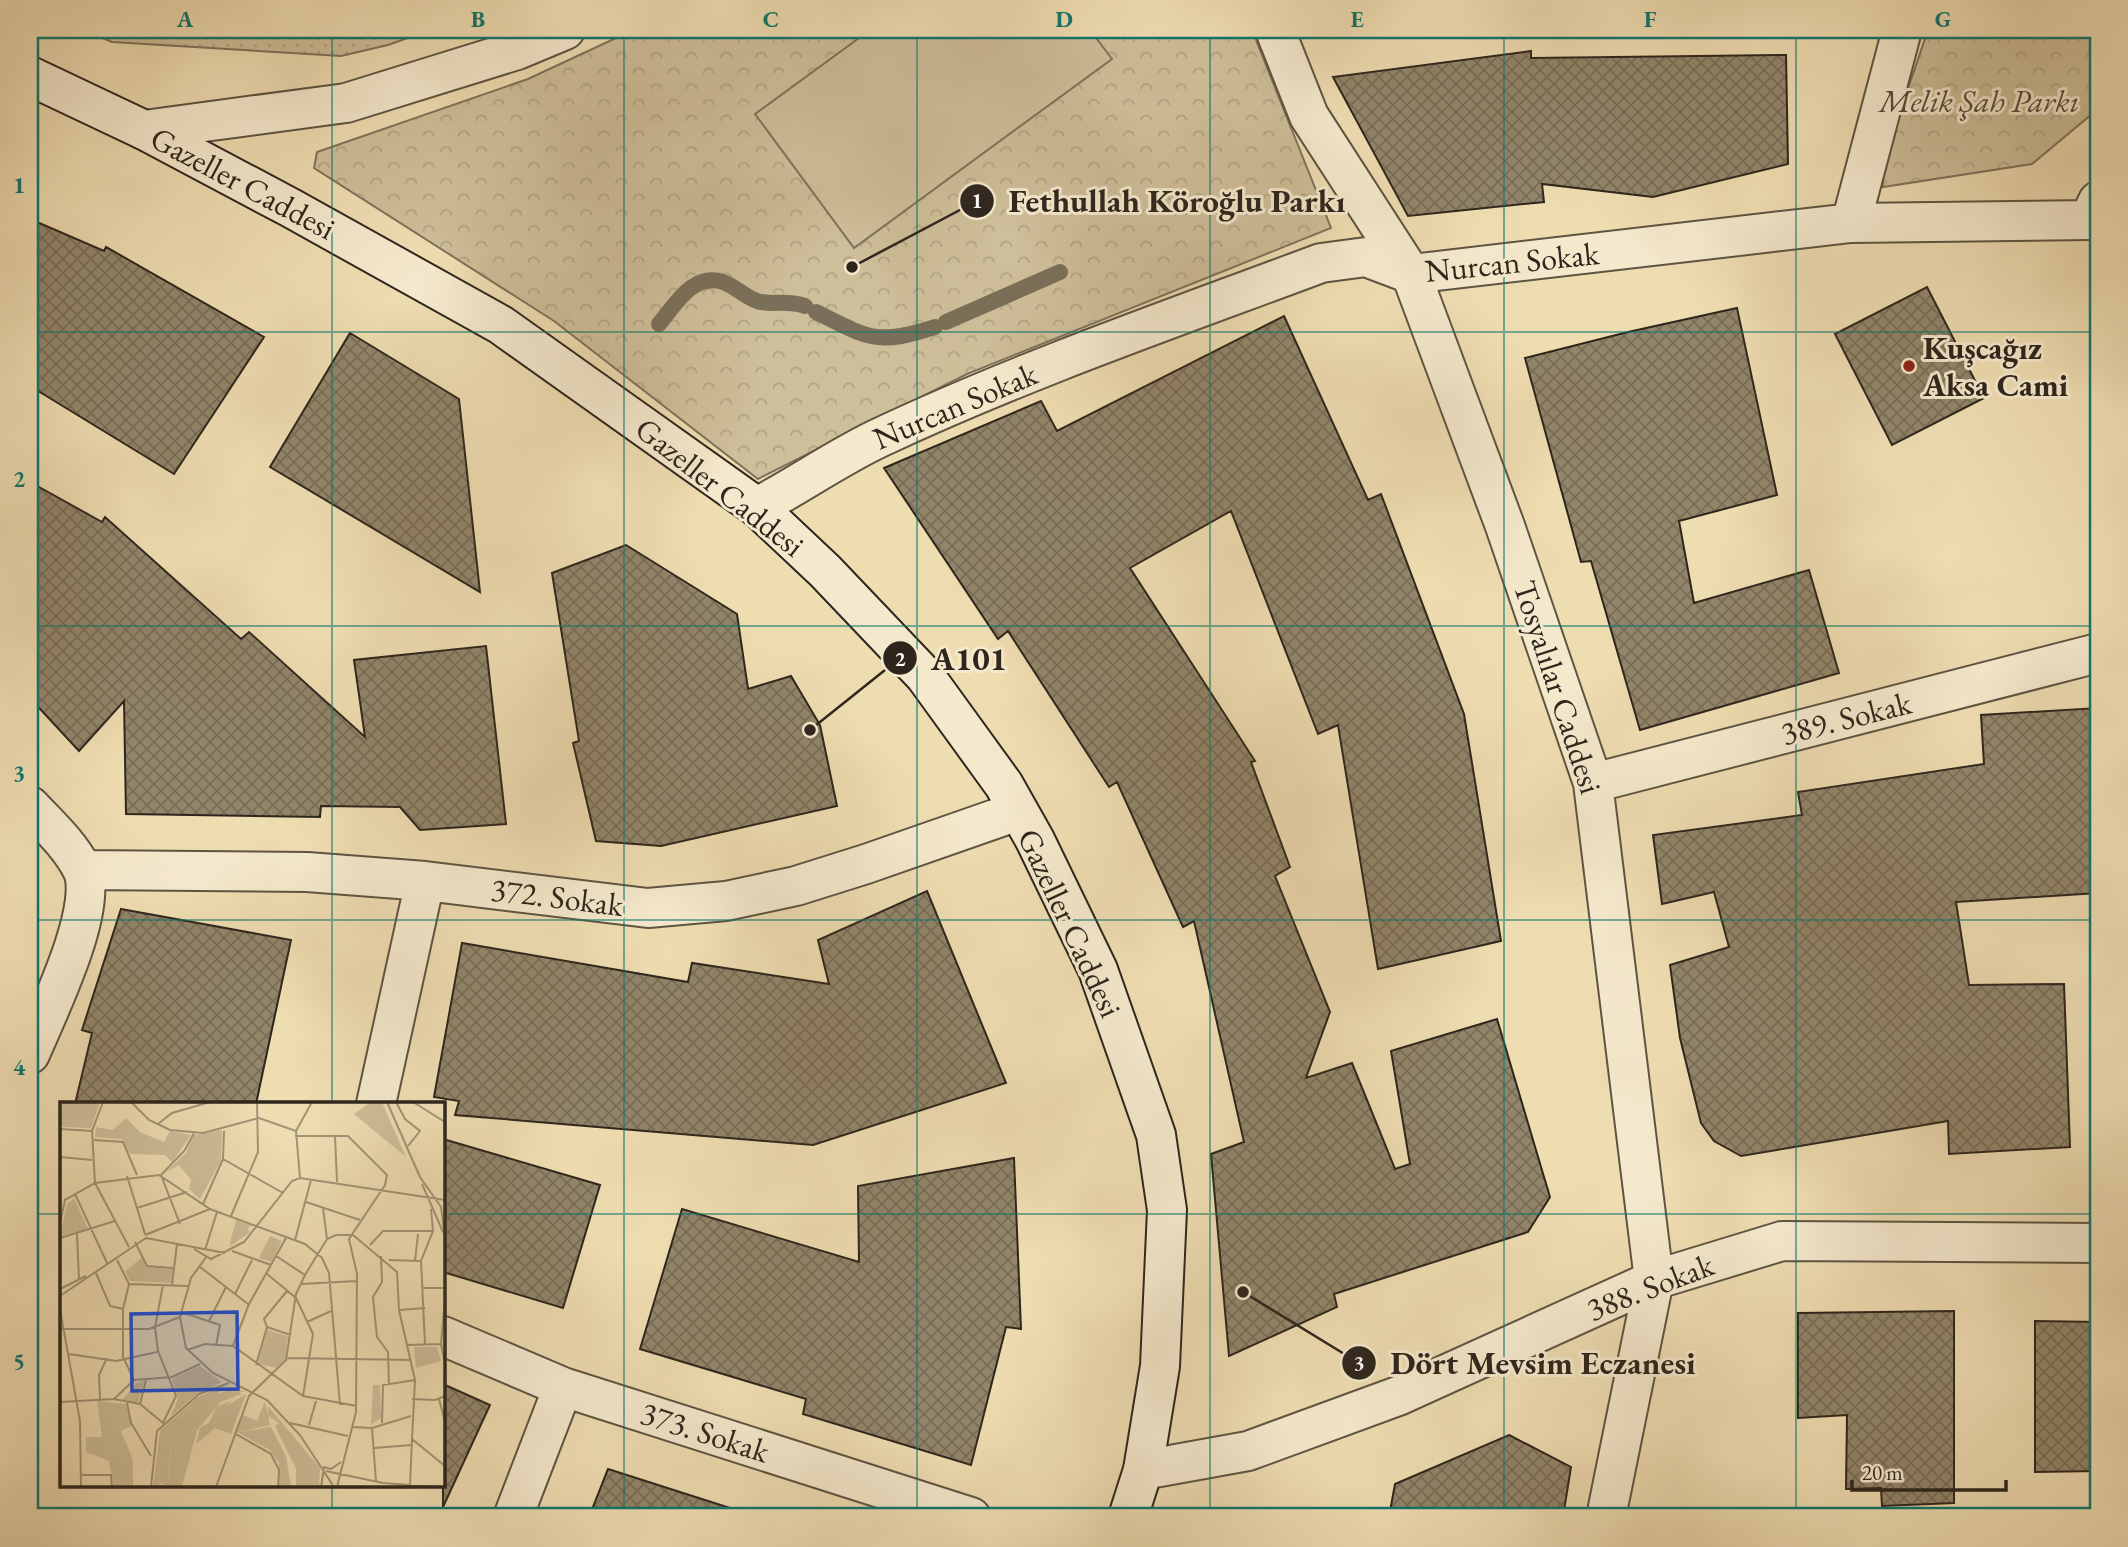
<svg xmlns="http://www.w3.org/2000/svg" width="2128" height="1547" viewBox="0 0 2128 1547" font-family="'EB Garamond',serif">
	<style>
		.grass { fill: url(#grass-dots); stroke: #7e725b; stroke-width: 2 }
		.park { fill: url(#park-crowns); stroke: #7e725b; stroke-width: 2 }
		.garden { fill: #cebe99; stroke: #7e725b; stroke-width: 2 }
		.lines { fill: none; stroke-linecap: round; stroke-linejoin: round }
		.stream { stroke: #7a6f58; stroke-width: 16 }
		.building { fill: url(#building-cross-hatch); stroke: #2e261d; stroke-width: 2 }
		.street-casing { stroke: #5e5442; stroke-width: 42 }
		.secondary-casing { stroke: #2e261d; stroke-width: 42 }
		.street { stroke: #f5e9cd; stroke-width: 38 }
		.secondary { stroke: #f5e9cd; stroke-width: 38 }
		.grid { fill: none; stroke: #0f766e; stroke-width: 2; stroke-opacity: 0.55 }
		.poi-dot { fill: #8f2418; stroke: #f5e9cd; stroke-width: 2.5 }
		.labels { text-anchor: middle; stroke-width: 6; stroke-linejoin: round; paint-order: stroke }
		.park-label { font-size: 32px; font-style: italic; fill: #564c3c; stroke: #f5e9cd }
		.street-label { font-size: 32px; fill: #2e261d; stroke: #f5e9cd }
		.poi-label { font-size: 32px; font-weight: bold; fill: #2e261d; stroke: #f5e9cd; text-anchor: start }
		.inset-road { fill: none; stroke: #a29476; stroke-width: 2 }
		.view { fill: #1d4ed8; fill-opacity: 0.15; stroke: #1d4ed8; stroke-width: 3.5 }
		.inset-edge { fill: none; stroke: #2e261d; stroke-width: 3.5 }
		.leader { fill: none; stroke: #2e261d; stroke-width: 2.5 }
		.callout-dot { fill: #2e261d; stroke: #f5e9cd; stroke-width: 2.5 }
		.mark-label { font-size: 21px; text-anchor: middle; font-weight: bold; fill: #fff }
		.callout-label { font-size: 33px; text-anchor: middle; font-weight: bold; fill: #2e261d; stroke: #f5e9cd; stroke-width: 6; stroke-linejoin: round; paint-order: stroke }
		.neatline { fill: none; stroke: #0f766e; stroke-width: 2.5 }
		.grid-label { font-size: 23px; text-anchor: middle; font-weight: bold; fill: #0f766e }
	</style>
	<defs>
		<pattern id="grass-dots" width="8" height="8" patternUnits="userSpaceOnUse" patternTransform="scale(1.75)"><rect width="8" height="8" fill="#cebe99"/><path d="M2 2h.1M6 6h.1" fill="none" stroke="#b1a383" stroke-width="1.8" stroke-linecap="round"/></pattern>
		<pattern id="park-crowns" width="20" height="18" patternUnits="userSpaceOnUse" patternTransform="scale(1.75)"><rect width="20" height="18" fill="#cebe99"/><path d="M2 6a3 3 0 1 1 6 0M12 15a3 3 0 1 1 6 0" fill="none" stroke="#b1a383"/></pattern>
		<pattern id="building-cross-hatch" width="8" height="8" patternUnits="userSpaceOnUse" patternTransform="scale(1.75)"><rect width="8" height="8" fill="#92856a"/><path d="M0 0l8 8M0 8l8-8" fill="none" stroke="#786d57"/></pattern>
	</defs>
	<rect width="100%" height="100%" fill="#efddb2"/>
	<filter id="stains"><feTurbulence type="fractalNoise" baseFrequency=".00286" numOctaves="4"/><feColorMatrix values="0 0 0 0 .2 0 0 0 0 .09 0 0 0 0 .02 0 0 0 .5 -.17"/></filter>
	<radialGradient id="worn" r=".72"><stop offset=".6" stop-color="#630" stop-opacity="0"/><stop offset="1" stop-color="#630" stop-opacity=".3"/></radialGradient>
	<!-- grass -->
	<path class="grass" d="M83,30H430L388,45L341,56L112,42Z"/>
	<!-- park -->
	<path class="park" d="M633,30H1252L1331,228L967,374L758,479L554,321L314,168L317,152L528,79Z
		M1928,30H2098V109L2032,164L1883,187L1882,165Z"/>
	<!-- garden -->
	<path class="garden" d="M870,30H1090L1112,59L854,248L755,114Z"/>
	<g class="lines">
		<!-- stream -->
		<path class="stream" d="M816,312C868,338 877,346 935,327
			M946,322L1060,272
			M659,324C675,305 693,272 723,282C735,286 745,297 757,301C771,306 787,299 805,306"/>
	</g>
	<!-- building -->
	<path class="building" d="M1531,51V58L1786,55L1788,164L1653,197L1542,184L1544,202L1408,216L1333,77Z
		M30,219L104,251L106,247L264,337L174,474L30,386Z
		M1927,287L1984,398L1892,445L1835,334Z
		M1737,308L1777,495L1679,521L1694,603L1809,570L1839,673L1640,730L1591,561L1581,562L1525,358L1628,332Z
		M1284,316L1368,500L1381,494L1464,714L1501,941L1378,969L1338,725L1318,734L1231,511L1130,568L1255,761L1251,762L1290,867L1275,876L1330,1012L1306,1078L1352,1063L1395,1169L1410,1164L1391,1051L1497,1019L1550,1197L1528,1232L1334,1294L1337,1307L1229,1356L1211,1154L1244,1142L1194,921L1183,927L1117,782L1109,787L1008,631L998,639L884,468L1041,401L1057,431Z
		M350,333L459,399L480,592L270,467Z
		M30,482L102,522L105,517L241,639L249,632L365,737L354,660L486,646L506,824L420,830L400,807L321,806L320,817L126,814L124,701L79,751L30,698Z
		M626,545L737,614L748,689L791,676L820,725L837,806L661,846L596,841L573,743L579,741L552,573Z
		M2098,708V893L1956,902L1969,985L2064,984L2070,1147L1949,1154L1948,1121L1741,1156L1714,1141L1701,1123L1680,1038L1670,965L1729,947L1714,892L1662,904L1653,835L1802,815L1798,792L1984,764L1981,715Z
		M927,891L1006,1083L813,1145L455,1115L459,1101L434,1097L462,943L688,982L692,963L829,984L818,940Z
		M121,909L291,940L256,1104H75L92,1033L82,1030Z
		M443,1139L600,1185L563,1308L443,1272Z
		M1014,1158L1021,1329L1006,1327L971,1465L803,1414L806,1399L640,1349L682,1209L859,1262L858,1186Z
		M1954,1311V1503L1882,1506L1881,1488L1846,1489L1847,1415L1798,1418V1313Z
		M2035,1321L2098,1322V1471L2035,1472Z
		M443,1384L490,1405L443,1507Z
		M1509,1435L1571,1467L1563,1517H1389L1395,1484Z
		M608,1469L730,1508L729,1517H589Z"/>
	<g class="lines">
		<defs>
			<path id="street" d="M1275,30L1309,116L1411,274L1505,526L1593,783L1654,1280L1606,1517
				M144,130L346,103L517,50L565,30
				M1851,223L1902,30
				M757,507C799,485 838,457 881,437C1024,370 1174,318 1321,263L1366,257L1411,274L1851,223L2089,220L2098,201
				M1593,783L2098,653
				M30,806C48,825 70,845 82,869C100,907 46,1016 30,1054
				M83,870L307,872L425,881L648,908L726,901L796,886L866,864L1018,811
				M376,1104L425,881
				M443,1336L563,1387L971,1517
				M1143,1470L1248,1451L1398,1396L1654,1280L1782,1241L2098,1243
				M513,1517L563,1387"/>
			<path id="secondary" d="M30,76L144,130L291,208L501,325L757,507L825,571L925,676L1004,785L1035,840L1098,970L1156,1135L1167,1210L1160,1366L1143,1470L1128,1517"/>
		</defs>
		<!-- street casing -->
		<use href="#street" class="street-casing"/>
		<!-- secondary casing -->
		<use href="#secondary" class="secondary-casing"/>
		<!-- street -->
		<use href="#street" class="street"/>
		<!-- secondary -->
		<use href="#secondary" class="secondary"/>
	</g>
	<!-- grid -->
	<path class="grid" d="M332,30V1104M624,30V1517M917,30V1517M1210,30V1517M1504,30V1517M1796,30V1517M30,332H2098M30,626H2098M30,920H2098M30,1214H61M443,1214H2098M332,1486V1517"/>
	<!-- markers -->
	<circle class="poi-dot" cx="1909" cy="366" r="7"/>
	<g class="labels">
		<!-- park labels -->
		<g class="park-label">
			<text x="1979" y="112">Melik Şah Parkı</text>
		</g>
		<!-- street labels -->
		<g class="street-label">
			<text transform="translate(243 183) rotate(28)" y="11">Gazeller Caddesi</text>
			<text transform="translate(1512 262) rotate(-6)" y="11">Nurcan Sokak</text>
			<text transform="translate(955 406) rotate(-23)" y="11">Nurcan Sokak</text>
			<text transform="translate(720 487) rotate(38)" y="11">Gazeller Caddesi</text>
			<text transform="translate(1558 687) rotate(72)" y="11">Tosyalılar Caddesi</text>
			<text transform="translate(1846 718) rotate(-14)" y="11">389. Sokak</text>
			<text transform="translate(557 897) rotate(7)" y="11">372. Sokak</text>
			<text transform="translate(1070 923) rotate(65)" y="11">Gazeller Caddesi</text>
			<text transform="translate(1650 1287) rotate(-21)" y="11">388. Sokak</text>
			<text transform="translate(705 1432) rotate(18)" y="11">373. Sokak</text>
		</g>
		<!-- poi labels -->
		<g class="poi-label">
			<text x="1923" y="359">Kuşcağız<tspan x="1923" dy="37">Aksa Cami</tspan></text>
		</g>
	</g>
	<!-- overview -->
	<g transform="translate(60 1102)">
		<rect width="385" height="385" fill="#efddb2"/>
		<path d="M176,118L191,123L187,127L190,130L169,145ZM161,285H173L185,290L161,289L136,307L132,304L105,330L103,334L111,341L108,379L93,385L100,329L138,295Z" fill="#cebe99"/>
		<path d="M174,287L182,292L152,303L127,337L122,385H98L108,379L110,363L111,341L103,334L105,330L133,304L137,307L153,293ZM186,292L171,332L155,326V318L168,303ZM205,299L210,323L180,330L211,325L226,354L231,385H219V361L210,348L177,330L183,313L197,319ZM208,304L260,366L259,385H236V367L215,324L219,321L208,314Z" fill="#cebe99"/>
		<path d="M0,0H40L31,26L0,25ZM311,0H322L346,55L294,12ZM66,16L80,30L104,40L110,29L131,33L112,60L105,53L70,52L62,37L35,35L36,25L53,28ZM162,28L161,59L140,97L129,87L131,78L119,63L105,71L126,51L134,33ZM14,96L28,127L0,134L7,102ZM210,134L222,139L211,160L199,156ZM82,155L87,165L113,167L111,181L70,179L65,170ZM207,228L228,234L225,257L217,266L198,262ZM354,245H377L381,259L356,266ZM140,264L162,280L134,294L111,314L118,297L112,277ZM84,279L78,301L62,298L77,281ZM313,283H320L321,316L311,323ZM162,298L137,328L122,385L127,337L152,303ZM37,299L66,302L71,324L61,329L73,358V385H54L49,359L26,350V335H42ZM171,299L155,318V326L136,342L140,326L150,320L156,305Z" fill="#cebe99"/>
		<path class="inset-road" d="M43,0L32,29L35,81L69,145M71,0L89,18L110,28L143,31L199,16L236,29M327,0L360,75M336,0L345,17L360,29L348,44M353,0L385,20M98,22L112,11L150,0M0,27L32,29M164,29L163,57L223,91M235,34H288L327,73L325,83L289,137L297,172L296,310L277,385M275,34L277,80M34,38L63,40L77,73M0,55L32,58M67,74L85,132M360,75L381,105L385,135M240,76L236,29L252,0M362,82L383,130M15,92L47,161M246,100L300,118M143,102L163,57M77,106L127,90M263,106L267,137M171,114L198,50L197,0M0,121L5,98L35,81L99,73L150,107L245,142L262,156L269,171L280,303M120,122L101,73L125,48L134,31M17,132L19,177M85,133L150,107M0,136L55,119M226,136L189,202L173,244L243,294L297,304M235,138L251,78M75,140L87,164L113,166M310,143L323,129H373M134,147L151,157L184,140L232,79L240,76L385,98M145,148L157,110M172,149L211,163M147,154L131,176L120,215L126,246L153,271L207,298L240,333L274,385M216,154L245,173M321,154L322,180L313,195L317,235L328,250L329,282M57,158L69,182L63,207V255L74,278M329,158L361,159M355,159L358,132M140,165L188,202M36,171L50,204L63,207M207,172L236,196L253,232L243,294M69,182L128,184M241,182L297,179M112,183L117,142M363,186H385M0,187L26,174M175,192L192,158M0,194L86,136L165,151M385,198L381,242L385,262M0,207L20,319L21,385M339,208L365,206M121,210L160,223L156,244M149,219L166,185M247,220L271,209M207,225L231,233M0,227H89L120,215M365,242L361,159L373,129L371,107M348,243L381,242M127,248L145,242L173,244M9,252L56,259L97,250M227,256L351,258M196,263L207,225L204,217L227,189M86,278L80,302L103,321L116,294L98,249L95,225L103,183M40,297L39,273L47,256M54,297L80,302M352,297L375,298L385,294M379,297L385,320M0,300L54,297L74,278L112,275L140,262M67,301L71,321L91,354M230,321L288,334M322,321L323,283L355,278M249,323L256,299M292,325L312,326L351,314M312,326L316,379M174,331L211,352L219,368L218,385M314,346L352,343M266,369L323,381L377,385M22,373H51L52,385M350,384L352,337M91,385L97,329L139,292L169,281M156,385L189,294L226,258L236,192L245,173L267,137L276,133H293L337,170L339,208L355,278L352,337L385,364M261,385L264,365L271,367L281,360"/>
		<path class="view" d="M177,210L178,287L72,289L71,212Z"/>
		<rect width="385" height="385" class="inset-edge"/>
	</g>
	<!-- callouts -->
	<path class="leader" d="M852 267L977 201M810 730L900 658M1243 1292L1359 1363"/>
	<g class="callout-dot">
		<circle cx="852" cy="267" r="7"/>
		<circle cx="810" cy="730" r="7"/>
		<circle cx="1243" cy="1292" r="7"/>
		<circle cx="977" cy="201" r="18"/>
		<circle cx="900" cy="658" r="18"/>
		<circle cx="1359" cy="1363" r="18"/>
	</g>
	<g class="mark-label">
		<text x="977" y="208">1</text>
		<text x="900" y="666">2</text>
		<text x="1359" y="1370">3</text>
	</g>
	<g class="callout-label">
		<text x="1177" y="212">Fethullah Köroğlu Parkı</text>
		<text x="969" y="670">A101</text>
		<text x="1543" y="1374">Dört Mevsim Eczanesi</text>
	</g>
	<!-- margin -->
	<rect width="2128" height="1547" fill="none" stroke="#efddb2" stroke-width="77"/>
	<!-- scale -->
	<path d="M1852 1480v10h154v-10" fill="none" stroke="#2e261d" stroke-width="3.5"/>
	<text x="1862" y="1480" font-size="21" fill="#2e261d" stroke="#f5e9cd" stroke-width="5" paint-order="stroke">20 m</text>
	<rect x="38" y="38" width="2052" height="1470" class="neatline"/>
	<g class="grid-label">
		<text x="185" y="27">A</text>
		<text x="478" y="27">B</text>
		<text x="771" y="27">C</text>
		<text x="1064" y="27">D</text>
		<text x="1357" y="27">E</text>
		<text x="1650" y="27">F</text>
		<text x="1943" y="27">G</text>
		<text x="19" y="193">1</text>
		<text x="19" y="487">2</text>
		<text x="19" y="781">3</text>
		<text x="19" y="1075">4</text>
		<text x="19" y="1369">5</text>
	</g>
	<rect width="100%" height="100%" filter="url(#stains)"/>
	<rect width="100%" height="100%" fill="url(#worn)"/>
</svg>
